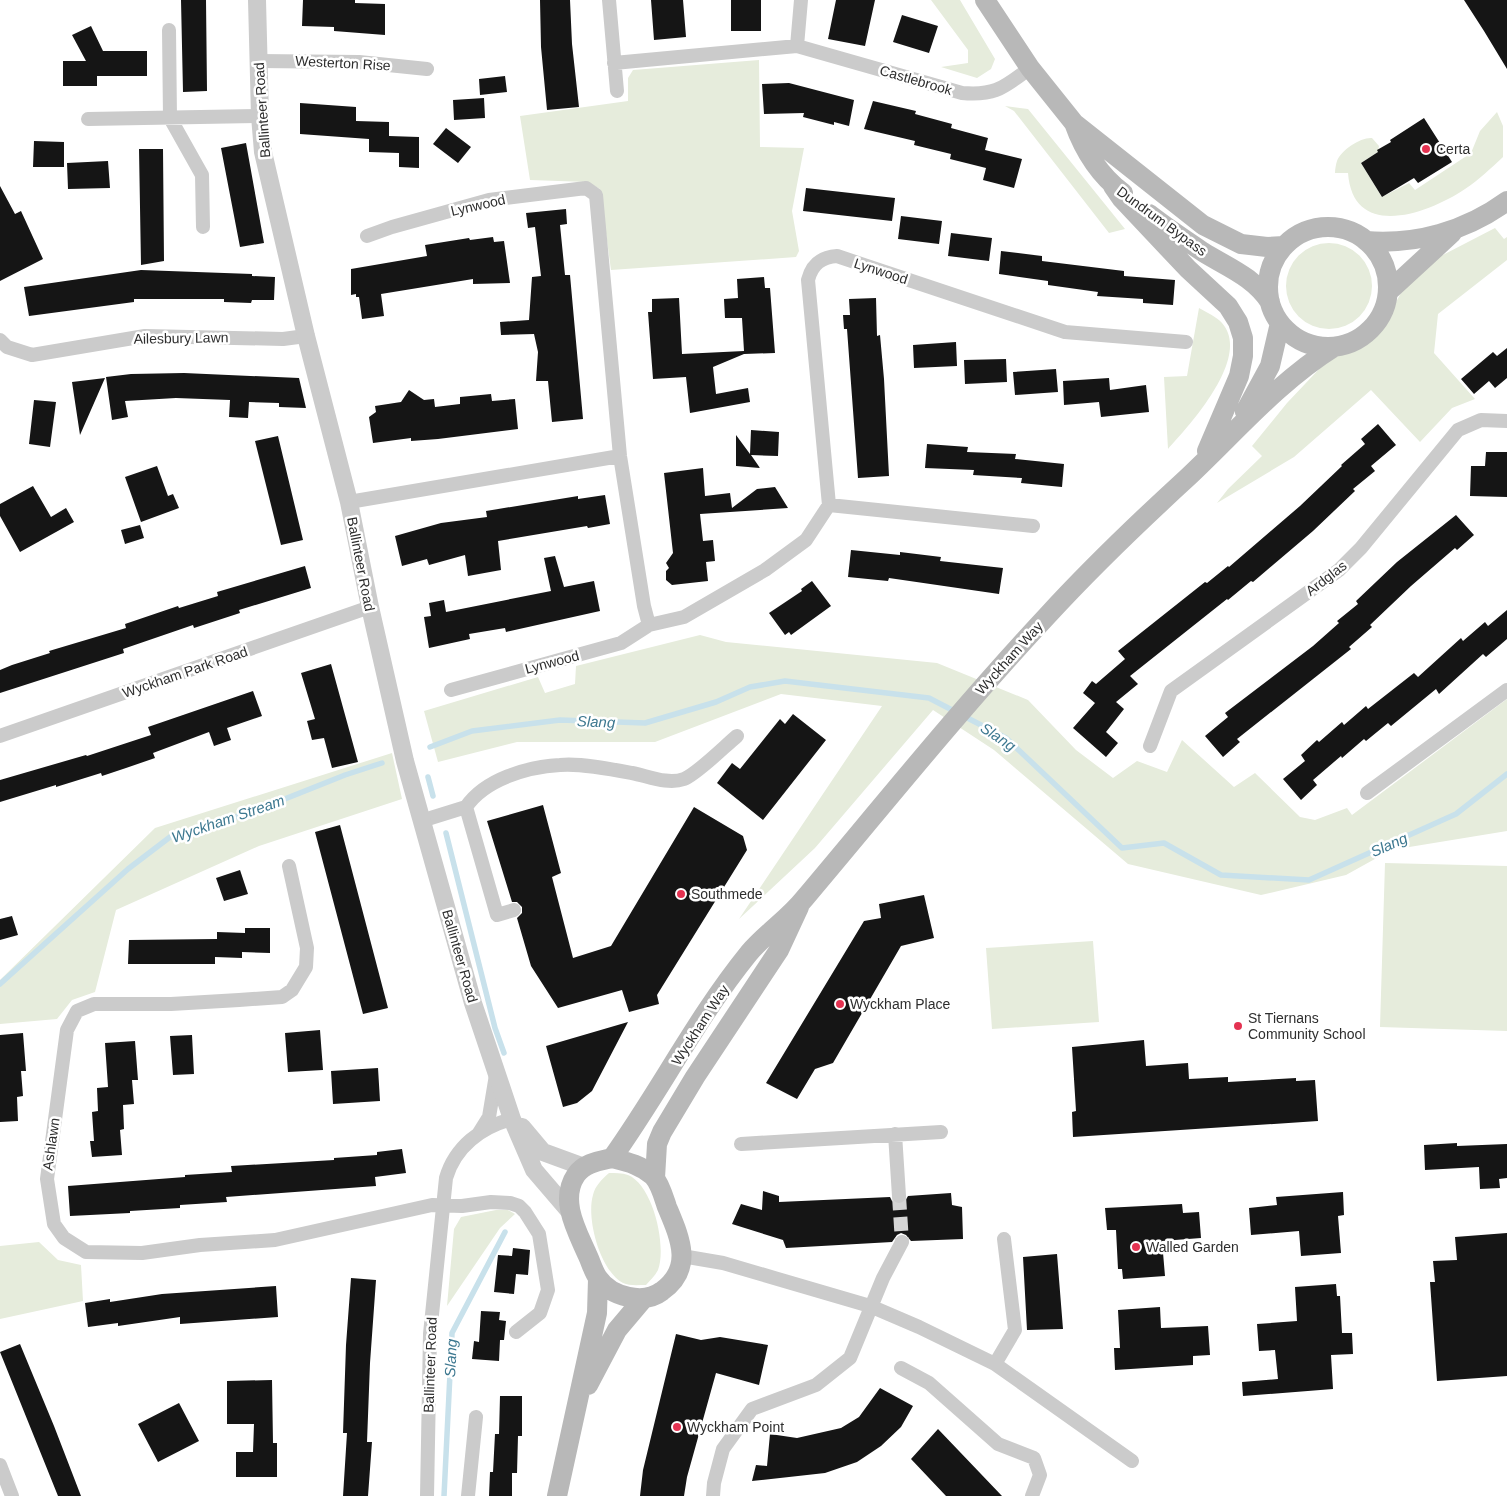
<svg xmlns="http://www.w3.org/2000/svg" width="1507" height="1496" viewBox="0 0 1507 1496" font-family="Arial,sans-serif">
	<style>
		.green { fill: #e6ecdc }
		.lines { fill: none; stroke-linecap: round; stroke-linejoin: round }
		.stream { stroke: #c8e1eb; stroke-width: 5.5 }
		.building { fill: #151515 }
		.minor-tunnel { stroke: #d5d5d5; stroke-width: 14; stroke-dasharray: 14 7; stroke-linecap: butt }
		.minor { stroke: #cbcbcb; stroke-width: 14 }
		.tertiary { stroke: #cbcbcb; stroke-width: 18 }
		.secondary { stroke: #b8b8b8; stroke-width: 20 }
		.poi-dot { fill: #e43251; stroke: #fff; stroke-width: 2 }
		.labels { text-anchor: middle; stroke-width: 5; stroke-linejoin: round; paint-order: stroke }
		.street-label { font-size: 14px; fill: #2e2e2e; stroke: #fff }
		.poi-label { font-size: 14px; fill: #2e2e2e; stroke: #fff; text-anchor: start }
		.water-label { font-size: 15px; font-style: italic; fill: #3d7890; stroke: #fff }
	</style>
	<rect width="100%" height="100%" fill="#fff"/>
	<!-- green -->
	<path class="green" d="M931,0H960L995,59L991,69L977,78L941,67L968,63V50Z
		M759,60L760,147L804,148L792,211L799,251L796,257L611,270L600,189L587,182L530,180L520,116L628,101V78L633,70Z
		M1005,106L1028,109L1125,229L1109,233L1014,111Z
		M1497,112L1503,126V157C1491,168 1479,180 1465,189C1428,214 1353,241 1348,173H1335C1335,169 1336,164 1337,161C1341,150 1361,137 1372,138L1379,146L1378,152L1361,163L1382,197L1409,183L1415,190L1471,153L1480,131Z
		M1495,228L1504,239L1507,237V260L1438,314L1434,353L1475,399L1452,408L1420,442L1371,390L1294,457L1217,503L1228,489L1262,456L1252,446L1287,403L1322,366L1336,356L1369,340L1380,332L1403,289L1439,257Z
		M1286 286a43 43 0 1 1 86 0a43 43 0 1 1-86 0Z
		M1199,308C1206,312 1217,317 1222,323C1252,357 1190,425 1168,449L1164,377L1187,376Z
		M700,635L726,642L937,663L1028,700L1076,750L1113,778L1137,761L1167,772L1182,740L1234,787L1255,773L1300,817L1315,820L1347,808L1352,815L1507,699V831L1391,850L1346,875L1261,895L1128,864L994,750L933,710L815,848L739,919L882,706L781,694L655,742H517L438,762L424,711L538,677L545,693L575,684L576,666Z
		M392,753L402,799L259,846L116,910L95,992L72,1000L57,1019L0,1024V980L155,828Z
		M1385,863L1507,866V1031L1380,1027Z
		M1093,941L1099,1022L992,1029L986,948Z
		M609,1173C615,1173 622,1173 628,1175C653,1185 667,1246 658,1270C655,1276 650,1280 646,1285C638,1285 629,1286 623,1283C600,1271 586,1218 593,1195C595,1186 602,1179 609,1173Z
		M496,1210H508L515,1214L500,1228L447,1306L454,1229L461,1217Z
		M39,1242L58,1260L81,1265L83,1301L0,1319V1246Z"/>
	<g class="lines">
		<!-- stream -->
		<path class="stream" d="M430,747L472,731L560,720L645,723L716,702L750,687L785,681L929,698L1006,738L1122,848L1164,843L1221,875L1309,880L1456,814L1507,774
			M428,777L433,796
			M446,833L495,1028L504,1053
			M0,984L128,869L170,837L252,812L345,775L382,763
			M444,1496L452,1333L505,1232"/>
	</g>
	<!-- building -->
	<path class="building" d="M181,0H206L207,91L183,92Z
		M303,0H355V3L385,4V35L334,31V27L302,26Z
		M540,0H570L572,44L579,107L547,110L541,47Z
		M651,0H683L686,37L654,40Z
		M731,0H761V31H731Z
		M836,0H875L865,46L828,39Z
		M1464,0H1507V69L1484,31Z
		M902,15L938,26L929,53L893,42Z
		M91,26L103,51H147V76H97V86H63V61H86L72,35Z
		M505,76L507,92L480,95L479,79Z
		M789,83L854,100L849,126L834,122V125L803,117L804,113L764,114L762,84Z
		M484,98L485,118L454,120L453,100Z
		M873,101L916,111L915,114L952,124L951,128L988,138L985,150L1022,159L1014,188L983,180L986,168L950,159L951,154L914,145L915,141L864,129Z
		M300,103L356,107V121L389,122V136L419,137V168L399,167V153L369,152V139L300,134Z
		M1424,118L1452,162L1418,183L1414,178L1382,197L1361,163L1378,152L1377,150L1391,142L1390,140Z
		M446,128L471,147L458,163L433,144Z
		M34,141L64,142V167H33Z
		M246,143L264,243L240,247L221,148Z
		M139,149H163L164,261L141,265Z
		M108,161L110,188L68,189L67,163Z
		M0,186L15,214L21,211L43,259L0,281Z
		M806,188L895,198L892,221L803,211Z
		M566,209L567,224L560,225L565,275H570L583,419L552,422L548,381H536L538,352L534,334L501,335L500,322L529,320L532,277L541,276L535,227L528,228L526,213Z
		M901,216L942,221L939,244L898,239Z
		M951,233L992,238L989,261L948,256Z
		M493,237L494,242L504,241L510,283L473,284V279L381,294L384,316L362,319L359,297H356V294L351,295V269L427,256L425,245L469,238L470,240Z
		M1001,251L1042,256V261L1124,271V276L1175,280L1173,305L1143,303V299L1097,296L1098,292L1048,285V281L999,274Z
		M141,270L252,274V276L275,277L274,300H252L251,303L224,302V299H134V302L29,316L24,287Z
		M764,277L765,288H770L775,353L744,354L713,367L716,394L748,388L750,402L690,413L686,377L653,379L648,312H652V299L679,298L682,354L744,351L742,318H725L724,299L738,298L737,279Z
		M876,298L877,336L880,335L884,379L889,476L858,478L847,329H844L843,315H850L849,299Z
		M956,342L957,366L914,368L913,345Z
		M1507,348V378L1495,388L1489,381L1474,394L1461,379L1493,352L1497,356Z
		M1006,359L1007,382L965,384L964,360Z
		M1056,369L1058,392L1015,395L1013,372Z
		M184,373L299,378L306,408L279,407V403L249,402L248,418L229,417L230,400L176,398L125,401L128,417L112,420L106,377L131,374Z
		M105,378L80,435L72,382Z
		M1109,378L1110,390L1146,385L1149,412L1101,417L1099,402L1064,405L1063,381Z
		M409,390L424,400L434,399L435,407L460,404V397L491,394L492,401L515,399L518,429L438,439L411,441V438L373,443L369,417L376,412L375,406L401,402Z
		M34,400L56,402L50,447L29,444Z
		M1378,424L1396,445L1371,466L1375,471L1353,489L1355,491L1313,531L1253,582L1251,581L1228,600L1227,599L1130,676L1138,684L1116,702L1124,709L1106,732L1118,743L1106,757L1073,728L1095,703L1083,693L1092,681L1096,684L1125,659L1118,651L1205,582L1207,583L1228,566L1229,567L1300,506L1342,466L1341,465L1365,444L1361,439Z
		M751,430L779,432L778,456L751,455L760,468L736,466V435L750,454Z
		M278,436L303,540L281,545L255,441Z
		M927,444L968,447L967,452L1016,454L1015,459L1064,464L1062,487L1021,483L1022,478L973,475L974,470L925,468Z
		M1486,452H1507V497L1470,496L1471,466H1485Z
		M157,466L168,496L173,494L179,508L141,522L125,477Z
		M703,468L705,496L730,493L732,508L757,489L775,487L788,508L700,514L703,541L713,540L715,561L706,562L708,581L672,585L666,580V571L669,568L666,563L673,553L664,473Z
		M33,486L51,517L66,508L74,522L20,552L0,516V504Z
		M605,495L610,524L588,528L587,526L498,541L501,570L468,576L465,555L429,565L427,559L402,566L395,536L441,523L487,517L486,511L578,496V499Z
		M1456,515L1474,535L1457,550L1455,548L1411,586L1370,625L1372,627L1349,647L1351,649L1237,739L1240,742L1223,757L1205,736L1228,717L1225,713L1313,646L1339,623L1337,621L1358,604L1356,601L1397,562Z
		M140,525L144,538L125,544L121,530Z
		M851,550L900,555V552L941,557L940,561L1003,568L999,594L889,578L888,581L848,577Z
		M555,556L564,587L594,581L600,611L506,632L505,628L469,634L470,639L429,648L424,617L431,616L429,603L444,600L446,612L551,591L544,558Z
		M305,566L311,588L239,610L240,613L194,628L193,625L123,649L124,653L0,693V670L12,665L50,653L49,651L126,628L125,624L178,606L179,608L218,596L217,592Z
		M812,581L831,606L791,635L789,632L785,635L769,613L802,591L801,589Z
		M1507,610V639L1486,657L1483,654L1439,694L1436,689L1391,726L1388,723L1366,741L1364,739L1342,758L1341,756L1313,780L1317,785L1301,800L1283,779L1305,761L1301,755L1317,740L1319,742L1342,722L1344,725L1366,706L1368,709L1414,673L1418,677L1461,638L1463,641L1485,622L1488,626Z
		M331,664L358,762L332,768L324,738L312,740L307,721L315,719L301,673Z
		M253,691L262,716L227,728L231,740L214,746L209,732L153,753L155,758L126,768L102,776L101,773L56,787V785L0,802V780L86,755L87,756L151,735L148,727Z
		M793,714L826,740L763,820L717,783L732,763L740,769L780,719L785,724Z
		M543,805L561,873L552,877L573,958L611,946L694,807L743,836L747,850L657,995L659,1004L629,1012L622,990L558,1008L531,966L517,918L522,913V907L517,902H512L487,821Z
		M340,825L388,1008L363,1014L315,832Z
		M240,870L248,894L224,901L216,878Z
		M924,895L934,938L901,946L833,1063L815,1069L797,1099L766,1083L864,921L881,918L879,904Z
		M12,916L18,935L0,940V919Z
		M245,928H270V953L242,952V958L215,957V964H128L129,940L217,939V932L245,933Z
		M628,1022L592,1091L577,1103L563,1107L546,1046Z
		M320,1030L323,1070L288,1072L285,1033Z
		M23,1033L26,1071H21L23,1096L17,1097L18,1121L0,1122V1035Z
		M192,1035L194,1074L173,1075L170,1036Z
		M1144,1040L1146,1066L1188,1063L1189,1079L1228,1077V1082L1296,1078V1081L1315,1080L1318,1121L1073,1137L1072,1112L1076,1111L1072,1047Z
		M135,1041L138,1080H132L134,1104L123,1105L124,1129L120,1130L122,1155L92,1157L90,1141H94L92,1112L98,1111L97,1088L108,1087L105,1043Z
		M378,1068L380,1101L333,1104L331,1071Z
		M1457,1143V1146L1507,1144V1178L1499,1179L1500,1188L1480,1189L1479,1167L1425,1170L1424,1145Z
		M402,1149L406,1173L375,1177L376,1186L226,1197L227,1202L180,1205V1208L130,1211V1213L70,1216L68,1186L185,1177V1175L232,1172L231,1166L334,1160V1158L377,1155V1152Z
		M763,1191L779,1196V1202L890,1197L892,1201L899,1205L904,1203L908,1196L951,1193L952,1205L962,1207L963,1239L911,1241L906,1235L901,1233L897,1235L892,1242L786,1248L783,1240L732,1224L741,1204L762,1210Z
		M1343,1192L1344,1215L1338,1216L1341,1253L1301,1256L1299,1231L1251,1235L1249,1208L1277,1205L1276,1197Z
		M1182,1204L1183,1213L1199,1212L1201,1238L1162,1241L1165,1276L1123,1279L1122,1269H1118L1116,1230H1107L1105,1208Z
		M1507,1233V1376L1437,1381L1430,1282H1435L1433,1261L1457,1260L1455,1237Z
		M513,1248L530,1250L528,1275L516,1274L514,1294L494,1292L498,1255L512,1256Z
		M1057,1254L1063,1329L1027,1330L1023,1257Z
		M351,1278L376,1280L370,1363L367,1442H372L368,1496H343L347,1433H343L346,1345Z
		M1336,1284L1337,1296H1340L1342,1333H1352L1353,1354L1331,1355L1333,1389L1243,1396L1242,1382L1278,1379L1275,1350L1259,1351L1257,1324L1297,1321L1295,1287Z
		M276,1286L278,1317L180,1324V1317L118,1326V1323L88,1327L85,1303L110,1299V1302L162,1294Z
		M1160,1307L1161,1328L1208,1326L1210,1355L1193,1356V1365L1115,1370L1114,1348H1120L1118,1310Z
		M481,1311L500,1312L499,1320L506,1321L504,1340H500L499,1361L472,1359L474,1341L479,1342Z
		M676,1334L701,1340L720,1337L768,1345L759,1385L716,1373L687,1477L684,1496H640L643,1470Z
		M20,1344L54,1426L81,1496H58L0,1352Z
		M272,1380L273,1443H277V1477H236V1452H253L254,1424H227V1381Z
		M880,1388L913,1406L901,1427L881,1446L857,1462L825,1473L752,1481L756,1465L767,1466L770,1434L797,1438L841,1428L859,1417Z
		M500,1396H522V1436H518L517,1473H512V1496H489L490,1472H493L495,1434H499Z
		M179,1403L199,1441L158,1462L138,1424Z
		M938,1429L1002,1496H946L911,1459Z"/>
	<g class="lines">
		<!-- minor-tunnel -->
		<path class="minor-tunnel" d="M899,1196L902,1242"/>
		<!-- minor -->
		<path class="minor" d="M609,0L617,91
			M169,30L170,118L202,175L203,227
			M797,46L801,0
			M258,61L359,62L427,69
			M614,63L797,46L962,93C996,96 1004,87 1030,68
			M88,119L260,116
			M367,236L392,227L489,200L586,188L596,195L620,456L644,606L649,625
			M0,340L7,347L32,355L145,336L283,339L306,336
			M349,502L620,456
			M829,505L1033,526
			M451,690L621,643L649,625L684,617L765,570L806,540L829,505L808,280C812,264 822,257 837,256L1065,332L1186,342
			M0,736L370,607
			M1150,746L1171,691L1339,570L1361,548L1458,430L1481,420L1507,421
			M1367,793L1507,690
			M421,821L466,807
			M289,866L307,948L306,967L292,990L282,997L239,1000L171,1004H94L77,1011L67,1030L47,1179L54,1224L64,1238L86,1252L142,1253L200,1245L275,1240L432,1205L462,1206L491,1202L510,1203L519,1206L525,1212L539,1234L548,1290L540,1313L516,1332
			M514,910L497,915L466,807C485,779 527,767 560,765C580,763 611,769 632,773C648,776 668,785 684,779C697,774 725,746 737,736
			M479,1133L489,1117L496,1075
			M895,1134L899,1196
			M741,1144L941,1132
			M682,1256L723,1263L870,1306L919,1327L995,1364L1132,1461
			M995,1364L1015,1330L1004,1239
			M901,1368L929,1383L998,1444L1034,1458L1040,1475L1032,1496
			M0,1465L12,1496
			M427,1496L430,1334L446,1178C455,1147 481,1127 512,1119
			M468,1496L476,1417
			M713,1496L714,1483L723,1449L752,1409L816,1385L850,1358L883,1278L902,1242"/>
		<!-- tertiary -->
		<path class="tertiary" d="M257,0L260,116L263,152L306,336L349,502L370,607L405,761L473,1003L512,1119L534,1170L570,1212
			M522,1127L543,1152L584,1167"/>
		<!-- secondary -->
		<path class="secondary" d="M985,0L1030,68L1074,123L1203,225L1241,244L1267,247L1284,246
			M1074,123C1084,151 1099,175 1123,193
			M1113,186L1122,199L1188,269L1228,306L1238,322L1243,338V356L1239,376L1207,451
			M1149,214C1167,228 1185,240 1203,252C1227,267 1254,277 1270,302
			M1268 287a60 60 0 1 1 120 0a60 60 0 1 1-120 0Z
			M1366,241C1416,245 1466,231 1507,201
			M1388,292L1452,233
			M1245,412L1270,366L1280,323
			M612,1158C660,1091 697,1017 749,953C766,933 788,919 804,899C884,804 962,707 1047,616C1091,568 1139,522 1187,478C1235,433 1278,382 1334,347
			M612,1158C628,1162 641,1165 653,1176C660,1183 664,1198 667,1207C680,1238 694,1268 662,1291C644,1305 611,1297 598,1278C593,1271 591,1262 587,1254C577,1231 559,1200 576,1175C584,1163 599,1161 612,1158Z
			M655,1178L657,1144L662,1132L695,1077L779,950L799,907
			M588,1385L617,1330L644,1298
			M557,1496L597,1313L598,1279"/>
	</g>
	<!-- markers -->
	<g class="poi-dot">
		<circle cx="1426" cy="149" r="5"/>
		<circle cx="681" cy="894" r="5"/>
		<circle cx="840" cy="1004" r="5"/>
		<circle cx="1238" cy="1026" r="5"/>
		<circle cx="1136" cy="1247" r="5"/>
		<circle cx="677" cy="1427" r="5"/>
	</g>
	<g class="labels">
		<!-- street labels -->
		<g class="street-label">
			<text transform="translate(343 63) rotate(3)" y="5">Westerton Rise</text>
			<text transform="translate(916 80) rotate(16)" y="5">Castlebrook</text>
			<text transform="translate(262 110) rotate(-94)" y="5">Ballinteer Road</text>
			<text transform="translate(478 205) rotate(-13)" y="5">Lynwood</text>
			<text transform="translate(1162 221) rotate(36)" y="5">Dundrum Bypass</text>
			<text transform="translate(881 271) rotate(18)" y="5">Lynwood</text>
			<text transform="translate(181 338) rotate(-1)" y="5">Ailesbury Lawn</text>
			<text transform="translate(361 564) rotate(79)" y="5">Ballinteer Road</text>
			<text transform="translate(1326 578) rotate(-38)" y="5">Ardglas</text>
			<text transform="translate(1009 658) rotate(-48)" y="5">Wyckham Way</text>
			<text transform="translate(552 662) rotate(-15)" y="5">Lynwood</text>
			<text transform="translate(185 672) rotate(-19)" y="5">Wyckham Park Road</text>
			<text transform="translate(460 956) rotate(74)" y="5">Ballinteer Road</text>
			<text transform="translate(700 1025) rotate(-57)" y="5">Wyckham Way</text>
			<text transform="translate(51 1144) rotate(-82)" y="5">Ashlawn</text>
			<text transform="translate(430 1365) rotate(-88)" y="5">Ballinteer Road</text>
		</g>
		<!-- poi labels -->
		<g class="poi-label">
			<text x="1436" y="154">Certa</text>
			<text x="691" y="899">Southmede</text>
			<text x="850" y="1009">Wyckham Place</text>
			<text x="1248" y="1023">St Tiernans<tspan x="1248" dy="16">Community School</tspan></text>
			<text x="1146" y="1252">Walled Garden</text>
			<text x="687" y="1432">Wyckham Point</text>
		</g>
		<!-- water labels -->
		<g class="water-label">
			<text transform="translate(596 722) rotate(2)" y="5">Slang</text>
			<text transform="translate(998 737) rotate(34)" y="5">Slang</text>
			<text transform="translate(228 819) rotate(-19)" y="5">Wyckham Stream</text>
			<text transform="translate(1389 845) rotate(-24)" y="5">Slang</text>
			<text transform="translate(451 1358) rotate(-87)" y="5">Slang</text>
		</g>
	</g>
</svg>
